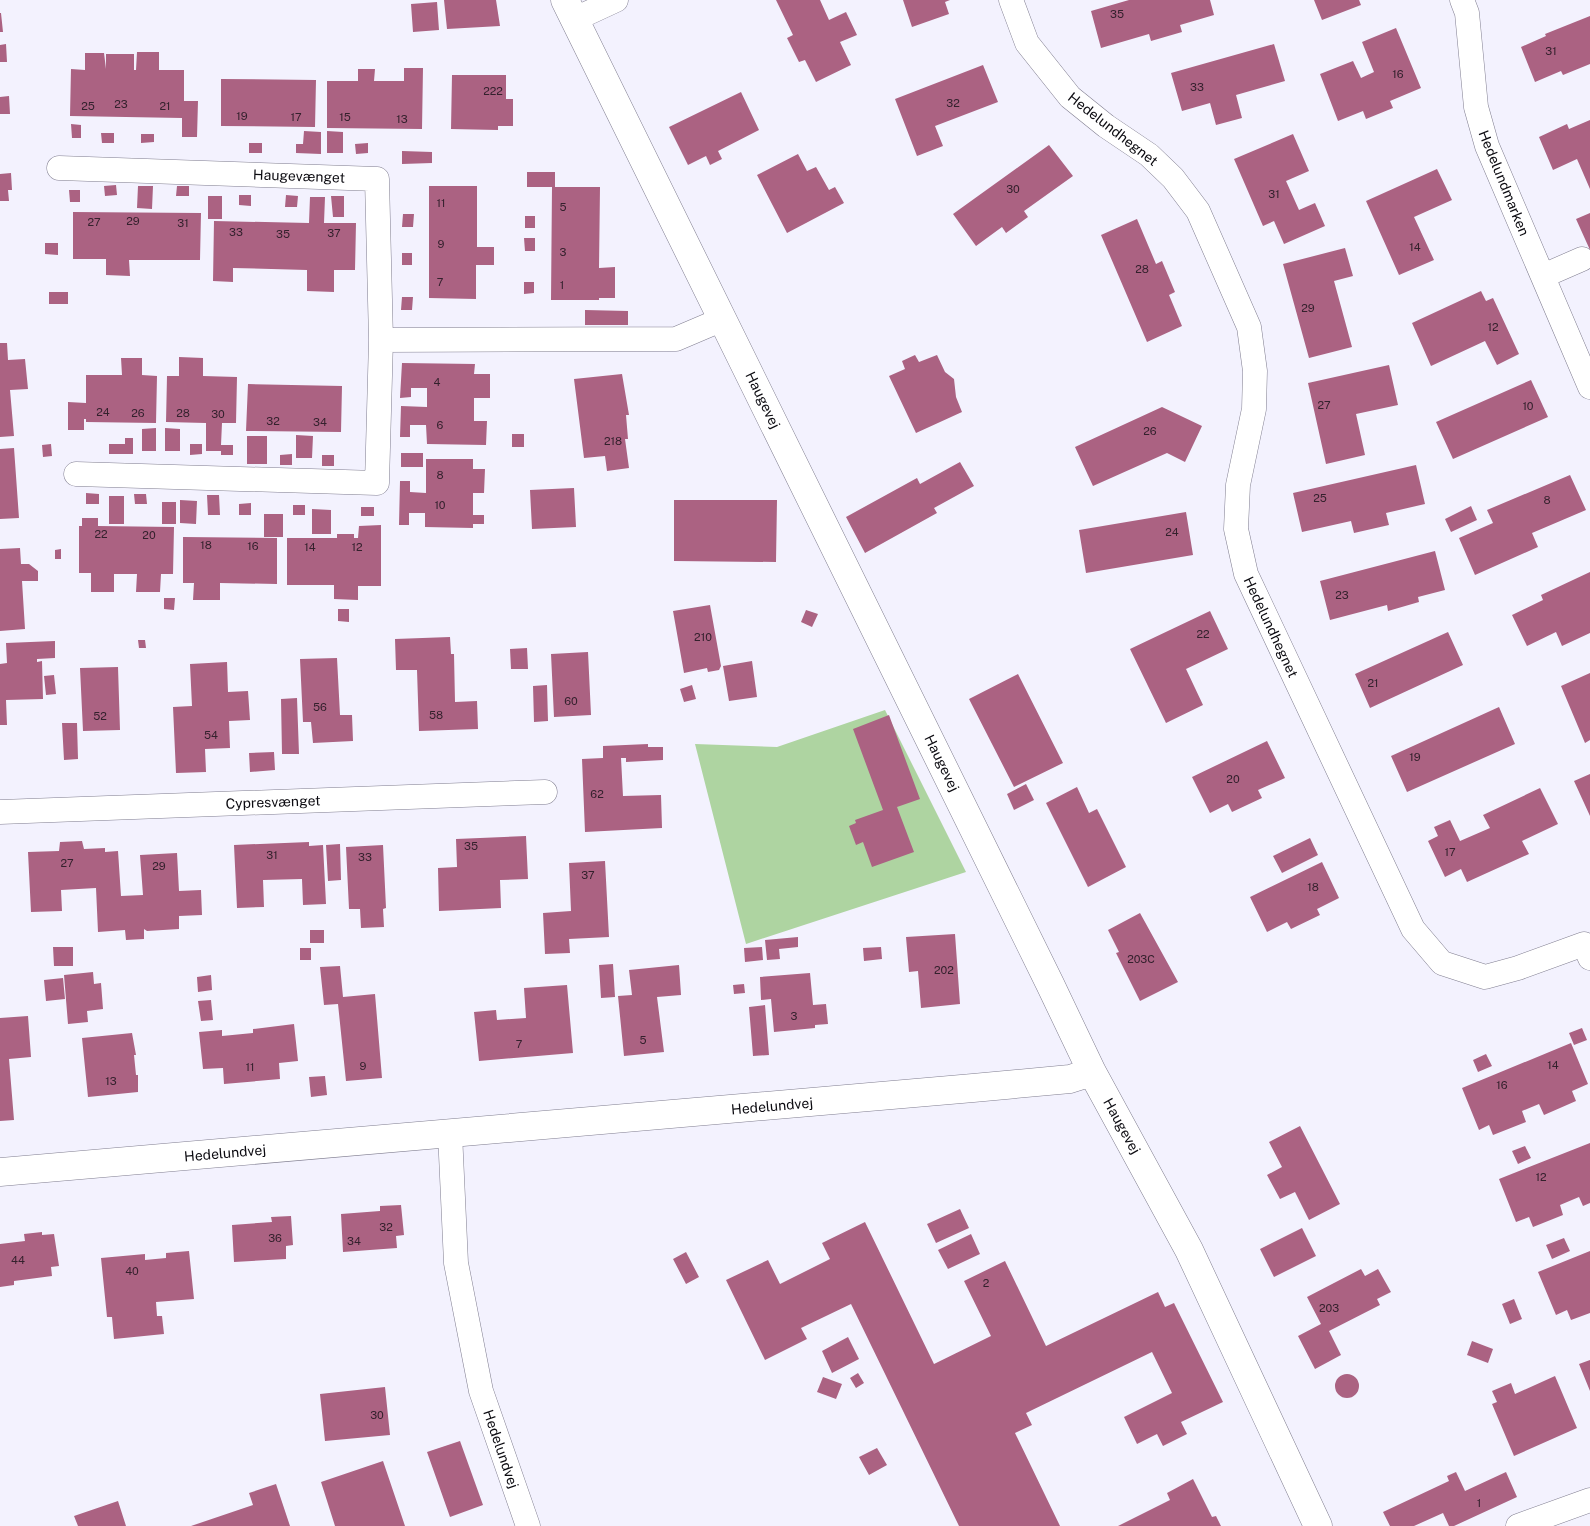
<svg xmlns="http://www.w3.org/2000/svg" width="1590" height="1526" viewBox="0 0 1590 1526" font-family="'Public Sans',sans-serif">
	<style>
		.green { fill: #aed4a1 }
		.building { fill: #ab6282 }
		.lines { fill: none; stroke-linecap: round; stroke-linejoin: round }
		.street-casing { stroke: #807e90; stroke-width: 25 }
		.secondary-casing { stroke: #807e90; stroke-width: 29 }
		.street { stroke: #fff; stroke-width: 24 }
		.secondary { stroke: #fff; stroke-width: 28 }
		.labels { text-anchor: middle; stroke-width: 4; stroke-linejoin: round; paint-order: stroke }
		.number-label { font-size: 11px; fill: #34212d }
		.street-label { font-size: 14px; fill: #0c0b11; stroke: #fff }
	</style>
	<rect width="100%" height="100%" fill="#f3f2fe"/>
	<!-- green -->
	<path class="green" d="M885,710L966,872L746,944L695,744L777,747Z"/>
	<!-- building -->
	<path class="building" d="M444,0H496L500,26L447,29Z
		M776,0H820L829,20L846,12L857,35L840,42L851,65L816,82L805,60L799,62L787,38L793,35Z
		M903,0H950L945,2L949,14L912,27Z
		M1129,0H1210L1214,15L1180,25L1182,32L1151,41L1149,34L1101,48L1091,11Z
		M1314,0H1359L1361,5L1322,20Z
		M437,2L439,30L413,32L411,4Z
		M0,13H1L3,32H0Z
		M1590,16V64L1563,75L1561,71L1535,82L1521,47L1546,36L1545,34Z
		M1396,28L1421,88L1390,101L1393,108L1366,119L1363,111L1338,121L1320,74L1353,61L1361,78L1374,72L1362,42Z
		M6,44L7,62H0V45Z
		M1274,44L1285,81L1236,95L1242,118L1216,125L1210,103L1182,111L1171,73Z
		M137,52H159V70H184V101H198L197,137H182V118L70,116L71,69L85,70V53H104L106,69V54H134V70H136Z
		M983,65L998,102L935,126L943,146L917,156L895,99Z
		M404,68H423L422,129L327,128V81H358V69H375L374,81H404Z
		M452,75H506V99H513V126H498V130L451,129Z
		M221,79L316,80L315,127L221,126Z
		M741,92L759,130L718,151L722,159L710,165L706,156L688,165L669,127Z
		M9,96L10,114H0V97Z
		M1590,120V189L1577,159L1553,170L1539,137L1567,124L1569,129Z
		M71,124L81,125V138H72Z
		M304,131L321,132V154L296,153V144H303Z
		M327,131L343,132V153H327Z
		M101,133H114V143H102Z
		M141,134H154V142L141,143Z
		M1293,134L1309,171L1286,181L1299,210L1315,203L1325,226L1284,244L1274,221L1263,226L1234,159Z
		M249,143H262V153H249Z
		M368,143V153L356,154L355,144Z
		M1049,145L1073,176L1024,211L1028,217L1006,233L1002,227L976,246L953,214Z
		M402,151L432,152V163L402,164Z
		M798,154L807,171L816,167L829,190L835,187L844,203L787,233L757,175Z
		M1437,169L1452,200L1414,217L1434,260L1399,275L1366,201Z
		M527,172H555V187H600L599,268L615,267V298H599V300H551L552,187H527Z
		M11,173L12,190H8L9,201H0V174Z
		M116,185L117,195L105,196L104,186Z
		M138,186H153L152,209L137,208Z
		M177,186H189V196H176Z
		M429,186H477V247H494V265H476V299L429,298Z
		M69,190H80V202H70Z
		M239,195H251V206L239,205Z
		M286,195L298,196L297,207H285Z
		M208,196H222V219H208Z
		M331,196H344V217H333Z
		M310,197H325L324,223H356L355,270H334V292L307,291V270L233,268V282L213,281L214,221L309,223Z
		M73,212L201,213L200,260H129L130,276L106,275V259H73Z
		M1590,213V250L1576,219Z
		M403,214H414L413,227H402Z
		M525,216H535V228H525Z
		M1137,219L1156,264L1162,261L1175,292L1169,295L1182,326L1147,342L1101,235Z
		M524,238H535V251H525Z
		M45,243H58V255L45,254Z
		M1345,248L1353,276L1334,281L1352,347L1309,358L1283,264Z
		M402,253H412V265H402Z
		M524,282H534V293L524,294Z
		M1481,291L1486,301L1493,298L1519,354L1497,365L1485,341L1431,366L1412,323Z
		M49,292H68V304H49Z
		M402,297H413L412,310H401Z
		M585,310L628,311V325H585Z
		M0,343H7L8,360L25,359L28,389L10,390L14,436L0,437Z
		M915,355L919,362L937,355L945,372L954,379L956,397L962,412L916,433L889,376L905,369L902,361Z
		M179,357L203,358V376L237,377L236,423H222L221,445H233V455H221V451H206V423L166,422L167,376H179Z
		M121,358H142V375L157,376L156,423L86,422V419H84V430H68V402L86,403V375H122Z
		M402,363L475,364L474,374H490V398H474V421H487L486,445L427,444L426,425H410V437H400L401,406L427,407V388H411V397L400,398Z
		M1389,365L1398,405L1356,414L1365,455L1326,464L1308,383Z
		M622,374L629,415H626L628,439H625L629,468L607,471L605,456L584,458L574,379Z
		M1531,380L1548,417L1453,459L1436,422Z
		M248,384L342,386L341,432L246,431Z
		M1162,407L1202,426L1185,462L1167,453L1093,486L1075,447Z
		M156,428V451H142V429Z
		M165,428L180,429V451H165Z
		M512,434H524V447H512Z
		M296,435L313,436L312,458H296Z
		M247,436H267V464H247Z
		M125,438H133V454H109V444H125Z
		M51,444L52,456L43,457L42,445Z
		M190,444H202V454L190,455Z
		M14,448L19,518L0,519V449Z
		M401,453H423V467H401Z
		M292,454V465H280V455Z
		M322,455H334V466H322Z
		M426,459H473V469H485L484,493H473V515H484V524H473V528L425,527V513H409V525H399L400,481H410V492L426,493Z
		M960,462L974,486L934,508L937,513L865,553L846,517L917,478L920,484Z
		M1416,465L1425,504L1386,513L1389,525L1354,533L1351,521L1302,532L1293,493Z
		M1570,475L1586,510L1532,533L1538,547L1475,575L1459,538L1493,523L1487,510Z
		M574,488L576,527L532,529L530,490Z
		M86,493L99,494V504H86Z
		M134,494H146L147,504H135Z
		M207,495H219L220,515H208Z
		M109,496H124V524H109Z
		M180,500L197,501L196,524L180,523Z
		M674,500H777L776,562L674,561Z
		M162,502H176V524H162Z
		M251,503V515H239V504Z
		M293,505H305V515H293Z
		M1471,506L1477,520L1451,532L1445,519Z
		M361,507H374V516H361Z
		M312,509L331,510V534H312Z
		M1186,512L1193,555L1086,573L1079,530Z
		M264,514H283V537H264Z
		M82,518H98V526L174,527L173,574H161L160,592H136L137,574H114V592H91V573H79V526H82Z
		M381,525V586H358V600L334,599V585H287V538H337V534H354V538H358L359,526Z
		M183,537L277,538V584L220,583V600H193L194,583H183Z
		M20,548L21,564H29L38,571V581H22L25,629L0,631V549Z
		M61,549V559H55V550Z
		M1435,551L1445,590L1418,597L1419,602L1388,611L1387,605L1330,620L1320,581Z
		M1590,572V633L1562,646L1556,632L1527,646L1512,615L1543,600L1541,595Z
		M164,598H175L174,610L164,609Z
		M710,605L721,666L719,670L708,672L707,668L684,673L673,611Z
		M338,609H349V622L338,621Z
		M806,610L818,614L812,627L801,622Z
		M1210,611L1228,649L1186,669L1203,705L1166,723L1130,649Z
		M1448,632L1463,665L1370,708L1355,674Z
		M450,637L451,654H454L455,702L477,701L478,729L419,731L417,670H396L395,639Z
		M138,640H145L146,648H139Z
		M55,641V658L37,659V662L42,661L43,699L6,700L7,725H0V664L7,663L6,643Z
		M527,648L528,669H511L510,649Z
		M588,652L591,715L554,717L551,654Z
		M337,658L340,715H352L353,741L313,743L311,722H303L300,659Z
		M752,661L757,697L729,701L723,666Z
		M227,662L228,692L248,691L250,720L229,721L230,748L205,749L206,772L176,773L173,707L192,706L190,664Z
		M118,667L120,730L83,731L80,668Z
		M1590,673V740L1585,743L1561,686Z
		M1018,674L1063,763L1014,787L969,699Z
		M54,675L56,694L46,695L44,676Z
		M547,685L548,721L534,722L533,686Z
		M692,685L696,699L684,702L680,689Z
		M297,698L299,754H282L281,699Z
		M1499,707L1515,744L1407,792L1391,756Z
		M889,715L920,799L897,807L914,852L872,867L863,842L856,845L849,826L856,823L855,820L883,810L853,729Z
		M62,723H77L78,759L64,760Z
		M1267,741L1285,778L1258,790L1262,798L1232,812L1228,804L1210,813L1192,777Z
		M648,744V747H663V760L626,762V758H621L623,796L661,795L662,828L585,832L582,759L603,758V746Z
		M274,752L275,770L250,772L249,753Z
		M1590,774V816L1574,781Z
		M1026,784L1034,800L1014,810L1007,794Z
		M1077,787L1089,813L1097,809L1126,867L1088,887L1046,803Z
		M1540,788L1558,824L1522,841L1529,854L1467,882L1461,869L1445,877L1428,841L1438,836L1434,827L1450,820L1460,841L1490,828L1483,815Z
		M526,836L528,879L500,880L501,908L439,911L438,868L457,867L456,839Z
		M1310,838L1318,855L1282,873L1273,856Z
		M82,841L84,849L105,848V852L118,851L121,896L143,895L140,855L177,853L179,891L201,890L202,915L179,916V929L147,931L144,929V939L126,940L125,930L98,932L96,888L61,890L62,911L31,912L28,852L59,851L60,842Z
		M309,842V846L323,845L326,904L303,905L302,879L263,880L264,907L237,908L234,845Z
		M340,844L341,880L328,881L326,845Z
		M383,845L386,908L383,909L384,927L361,928L360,909H349L346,847Z
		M605,861L609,937L569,939L570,953L545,954L543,913L571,911L569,863Z
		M1322,862L1339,898L1317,909L1320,915L1291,929L1287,922L1267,932L1250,897Z
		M1140,913L1178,982L1140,1001L1116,953L1119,952L1108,930Z
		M310,930H324V943H310Z
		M955,934L960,1004L921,1008L918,971L909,972L906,937Z
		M798,937V947L779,949L780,959L767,960L765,940Z
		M53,947H73V966H54Z
		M762,947L763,960L745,962L744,948Z
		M881,947L882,959L864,961L863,948Z
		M300,948H311V960H300Z
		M613,964L615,997L601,998L599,965Z
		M679,965L681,995L657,997L664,1052L624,1056L618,996L632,995L629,970Z
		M340,966L343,997L375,994L382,1078L346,1081L338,1004L324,1005L320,967Z
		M93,972L94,984L101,983L103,1009L87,1011L88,1022L68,1024L64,975Z
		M810,973L813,1005L826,1004L828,1024L815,1025V1028L774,1032L771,999L761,1000L760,977Z
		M211,975L212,990L198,992L197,977Z
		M63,978L65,999L46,1001L44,980Z
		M744,984L745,993L734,994L733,985Z
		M567,985L573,1053L479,1061L474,1012L496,1010L497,1020L526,1018L524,988Z
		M211,1000L213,1020L201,1021L198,1001Z
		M765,1005L769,1055L753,1056L749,1007Z
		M28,1016L31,1057L9,1059L14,1120L0,1121V1018Z
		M294,1024L298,1061L279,1063L280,1079L224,1084L223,1068L203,1069L199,1032L222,1030V1036L253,1033V1029Z
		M1582,1028L1587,1040L1574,1045L1569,1033Z
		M132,1033L136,1055H134L136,1075H138V1092L88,1097L82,1038Z
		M1571,1043L1588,1084L1572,1091L1576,1101L1544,1115L1539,1104L1522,1111L1526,1122L1493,1135L1489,1125L1479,1130L1462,1088Z
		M1486,1054L1492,1066L1478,1072L1473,1060Z
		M325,1076L327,1095L311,1097L309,1077Z
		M1300,1126L1340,1204L1309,1220L1295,1192L1280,1199L1267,1175L1282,1167L1269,1142Z
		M1590,1143V1203L1583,1206L1579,1197L1560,1205L1563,1215L1533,1227L1529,1217L1516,1222L1499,1179Z
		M1525,1146L1531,1158L1518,1164L1512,1151Z
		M401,1205L404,1235L396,1236L397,1248L343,1252L341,1214L380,1211V1206Z
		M960,1209L969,1228L936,1243L927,1224Z
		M291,1216L293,1245L286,1246V1259L234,1262L232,1225L272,1222L271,1217Z
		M865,1222L934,1364L991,1336L964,1281L1005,1261L1046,1346L1158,1292L1165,1307L1174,1303L1223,1402L1181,1422L1187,1434L1163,1446L1157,1434L1137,1444L1124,1417L1172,1393L1152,1352L1026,1413L1032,1425L1015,1433L1060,1526H959L851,1304L801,1328L807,1339L765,1360L726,1280L768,1260L780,1284L830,1259L822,1243Z
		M1302,1228L1316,1256L1274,1277L1260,1249Z
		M42,1232V1235L54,1234L59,1266L51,1267L52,1276L14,1281V1285L0,1287V1244L25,1241L24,1234Z
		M971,1234L980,1254L948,1269L938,1250Z
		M1564,1238L1570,1251L1552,1259L1546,1245Z
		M189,1251L194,1299L156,1302L157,1316H162L164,1334L114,1339L112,1317H107L101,1258L145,1254V1260L166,1258V1253Z
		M1590,1251V1313L1571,1320L1567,1310L1556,1315L1538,1272Z
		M686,1252L699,1277L686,1284L673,1259Z
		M1361,1269L1365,1276L1378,1269L1391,1292L1377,1299L1380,1305L1329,1331L1341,1355L1315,1369L1298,1336L1321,1324L1307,1297Z
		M1514,1299L1522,1319L1510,1324L1502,1304Z
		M848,1337L859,1359L832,1373L822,1351Z
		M1472,1341L1493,1349L1488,1363L1467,1355Z
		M1590,1360V1391L1579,1364Z
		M858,1373L864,1383L856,1388L850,1378Z
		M1335 1386a12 12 0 1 1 24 0a12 12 0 1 1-24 0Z
		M1555,1376L1577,1428L1514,1456L1492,1404L1497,1402L1492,1391L1511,1383L1515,1394Z
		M823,1377L842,1384L836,1399L817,1392Z
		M385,1387L390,1435L325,1441L320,1394Z
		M460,1441L483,1505L450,1517L427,1452Z
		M877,1448L887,1465L869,1475L859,1457Z
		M383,1461L405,1526H335L321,1482Z
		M1456,1472L1465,1491L1506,1472L1517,1497L1454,1526H1449L1443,1513L1414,1526H1390L1383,1512L1449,1481L1447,1476Z
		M1193,1479L1212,1517L1216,1516L1221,1526H1118L1170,1500L1167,1493Z
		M276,1484L290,1526H191L253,1505L249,1493Z
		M118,1501L126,1526H78L74,1516Z"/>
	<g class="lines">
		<defs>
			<path id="street" d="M1011,0L1027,43L1070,97L1106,126L1149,155L1173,178L1198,211L1249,327L1255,371L1254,409L1238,485L1236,529L1246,574L1413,929L1442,963L1485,977L1518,968L1584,944L1590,958
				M1462,0L1467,13L1476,107L1487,146L1590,387
				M575,19L616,0
				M59,168L377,179L381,340L676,339L723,319
				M1543,276L1582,259
				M76,474L377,483L381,340
				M0,812L545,792
				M450,1133L456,1263L481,1391L528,1526
				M1518,1526L1590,1500"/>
			<path id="secondary" d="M565,0L1050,984L1092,1072L1189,1250L1318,1526
				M0,1172L973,1088L1070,1079L1092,1072"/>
		</defs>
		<!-- street casing -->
		<use href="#street" class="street-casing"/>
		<!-- secondary casing -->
		<use href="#secondary" class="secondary-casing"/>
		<!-- street -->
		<use href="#street" class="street"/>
		<!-- secondary -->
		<use href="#secondary" class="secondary"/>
	</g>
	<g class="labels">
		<!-- number labels -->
		<g class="number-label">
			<text x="1117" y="18">35</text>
			<text x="1551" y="55">31</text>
			<text x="1398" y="78">16</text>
			<text x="1197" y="91">33</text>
			<text x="493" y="95">222</text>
			<text x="953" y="107">32</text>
			<text x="121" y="108">23</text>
			<text x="88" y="110">25</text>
			<text x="165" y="110">21</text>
			<text x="242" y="120">19</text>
			<text x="296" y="121">17</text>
			<text x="345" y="121">15</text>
			<text x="402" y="123">13</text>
			<text x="1013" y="193">30</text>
			<text x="1274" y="198">31</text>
			<text x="441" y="207">11</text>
			<text x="563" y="211">5</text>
			<text x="133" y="225">29</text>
			<text x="94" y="226">27</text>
			<text x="183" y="227">31</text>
			<text x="236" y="236">33</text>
			<text x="334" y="237">37</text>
			<text x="283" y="238">35</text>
			<text x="441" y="248">9</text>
			<text x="1415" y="251">14</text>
			<text x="563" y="256">3</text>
			<text x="1142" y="273">28</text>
			<text x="440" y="286">7</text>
			<text x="562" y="289">1</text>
			<text x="1308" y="312">29</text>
			<text x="1493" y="331">12</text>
			<text x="437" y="386">4</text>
			<text x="1324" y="409">27</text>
			<text x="1528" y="410">10</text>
			<text x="103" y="416">24</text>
			<text x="138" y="417">26</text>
			<text x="183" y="417">28</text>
			<text x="218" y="418">30</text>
			<text x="273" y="425">32</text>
			<text x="320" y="426">34</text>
			<text x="440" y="429">6</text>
			<text x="1150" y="435">26</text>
			<text x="613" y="445">218</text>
			<text x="440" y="479">8</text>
			<text x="1320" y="502">25</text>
			<text x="1547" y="504">8</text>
			<text x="440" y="509">10</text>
			<text x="1172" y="536">24</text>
			<text x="101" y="538">22</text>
			<text x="149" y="539">20</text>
			<text x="206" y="549">18</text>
			<text x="253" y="550">16</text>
			<text x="310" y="551">14</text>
			<text x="357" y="551">12</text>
			<text x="1342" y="599">23</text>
			<text x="1203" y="638">22</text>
			<text x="703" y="641">210</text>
			<text x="1373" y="687">21</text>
			<text x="571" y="705">60</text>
			<text x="320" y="711">56</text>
			<text x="436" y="719">58</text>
			<text x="100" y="720">52</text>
			<text x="211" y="739">54</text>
			<text x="1415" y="761">19</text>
			<text x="1233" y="783">20</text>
			<text x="597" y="798">62</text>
			<text x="471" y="850">35</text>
			<text x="1450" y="856">17</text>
			<text x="272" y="859">31</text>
			<text x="365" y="861">33</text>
			<text x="67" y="867">27</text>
			<text x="159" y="870">29</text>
			<text x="588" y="879">37</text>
			<text x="1313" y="891">18</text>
			<text x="1141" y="963">203C</text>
			<text x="944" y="974">202</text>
			<text x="794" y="1020">3</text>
			<text x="643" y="1044">5</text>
			<text x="519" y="1048">7</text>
			<text x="1553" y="1069">14</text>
			<text x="363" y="1070">9</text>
			<text x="250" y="1071">11</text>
			<text x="111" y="1085">13</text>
			<text x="1502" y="1089">16</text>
			<text x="1541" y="1181">12</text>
			<text x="386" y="1231">32</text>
			<text x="275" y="1242">36</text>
			<text x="354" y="1245">34</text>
			<text x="18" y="1264">44</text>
			<text x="132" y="1275">40</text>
			<text x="986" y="1287">2</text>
			<text x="1329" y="1312">203</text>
			<text x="377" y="1419">30</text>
			<text x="1479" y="1507">1</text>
		</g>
		<!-- street labels -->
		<g class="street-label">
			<text transform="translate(1113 129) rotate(38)" y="5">Hedelundhegnet</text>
			<text transform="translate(299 176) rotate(2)" y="5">Haugevænget</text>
			<text transform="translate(1504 183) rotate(68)" y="5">Hedelundmarken</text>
			<text transform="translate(763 400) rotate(64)" y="5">Haugevej</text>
			<text transform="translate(1271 627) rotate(65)" y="5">Hedelundhegnet</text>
			<text transform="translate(942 763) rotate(64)" y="5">Haugevej</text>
			<text transform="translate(273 802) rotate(-2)" y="5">Cypresvænget</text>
			<text transform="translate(772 1106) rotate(-5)" y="5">Hedelundvej</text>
			<text transform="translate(1122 1126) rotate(61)" y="5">Haugevej</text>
			<text transform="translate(225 1153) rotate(-5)" y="5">Hedelundvej</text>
			<text transform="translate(501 1449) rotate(71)" y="5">Hedelundvej</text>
		</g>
	</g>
</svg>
